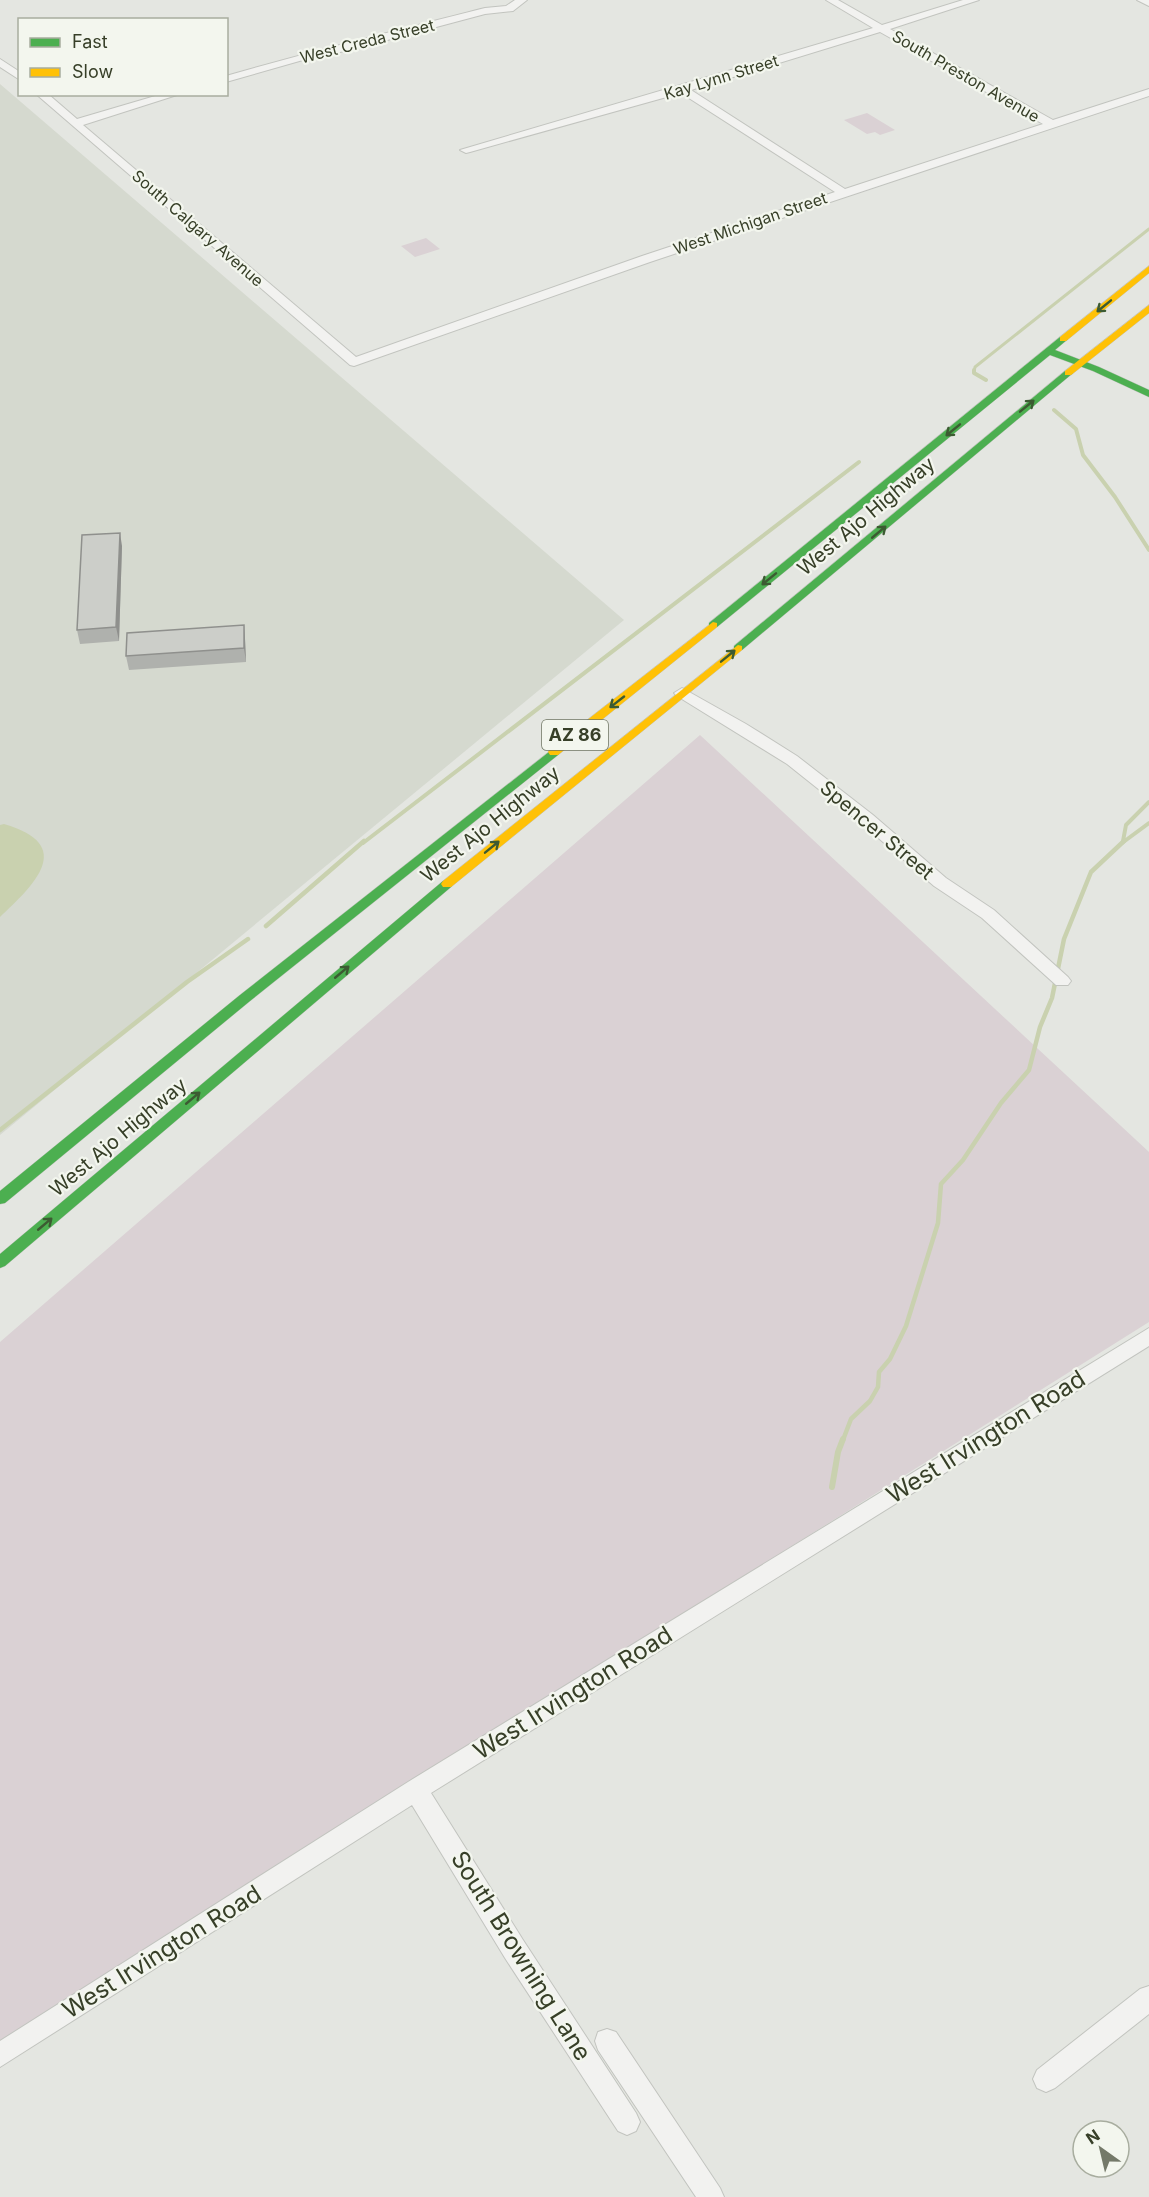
<svg xmlns="http://www.w3.org/2000/svg" width="1149" height="2197" viewBox="0 0 1149 2197" font-family="Inter,sans-serif">
	<style>
		.built { fill: #d5d9cf }
		.green { fill: #dad1d4 }
		.water { fill: #c9d1af }
		.lines { fill: none; stroke-linecap: round; stroke-linejoin: round }
		.stream-far3 { stroke: #c9d1af; stroke-width: 3 }
		.stream-far2 { stroke: #c9d1af; stroke-width: 4 }
		.stream-far1 { stroke: #c9d1af; stroke-width: 4.5 }
		.stream { stroke: #c9d1af; stroke-width: 6 }
		.street-casing { stroke: #c2c4bf; stroke-width: 2 }
		.fast-casing { stroke: #c2c4bf; stroke-width: 1 }
		.slow-casing { stroke: #c2c4bf; stroke-width: 1 }
		.street { fill: #f2f2f0; fill-rule: evenodd }
		.fast { fill: #4caf50; fill-rule: evenodd }
		.slow { fill: #ffc107; fill-rule: evenodd }
		.wall { fill: #afb1ad }
		.shaded-wall { fill: #8f908d }
		.building { fill: #cccec9; stroke: #8f908d; stroke-width: 1.5 }
		.oneway { stroke: #3c5b32 }
		.labels { text-anchor: middle; stroke-width: 4.5; stroke-linejoin: round; paint-order: stroke }
		.far-street-label { font-size: 16px; fill: #373f28; stroke: #f3f6ee }
		.shield { fill: #f3f6ee; stroke: #6f7663; stroke-width: 1.5 }
		.shield-label { font-size: 18px; font-weight: bold; fill: #373f28 }
		.street-label { font-size: 20px; fill: #373f28; stroke: #f3f6ee }
		.near-street-label { font-size: 24px; fill: #373f28; stroke: #f3f6ee }
	</style>
	<rect width="100%" height="100%" fill="#e4e6e1"/>
	<!-- built -->
	<path class="built" d="M0,84L624,620L0,1135Z"/>
	<!-- green -->
	<path class="green" d="M867,113L895,130L880,135L875,132L867,134L844,120Z
		M426,238L440,249L415,257L401,246Z
		M700,735L1149,1152V1322L0,2043V1342Z"/>
	<!-- water -->
	<path class="water" d="M4,824C77,845 34,885 0,917V825Z"/>
	<g class="lines">
		<!-- stream-far3 -->
		<path class="stream-far3" d="M974,372L975,367L1149,229"/>
		<!-- stream-far2 -->
		<path class="stream-far2" d="M974,370V373L986,380
			M1054,410L1076,429L1083,455L1115,497L1149,550
			M1123,841L1126,825L1149,802
			M363,843L859,462
			M1122,843L1149,823"/>
		<!-- stream-far1 -->
		<path class="stream-far1" d="M266,926L364,841
			M0,1130L187,982L248,939
			M843,1440L851,1419L870,1401L878,1387L879,1372L890,1359L906,1326L938,1223L941,1184L963,1160L1001,1103L1029,1070L1040,1027L1052,998L1064,939L1091,872L1124,841"/>
		<!-- stream -->
		<path class="stream" d="M832,1487L838,1452L843,1439"/>
		<defs>
			<path id="street" d="M515,0H527L513,11L485,14L350,50L310,58L226,82V76C312,51 399,30 485,8L506,6Z
				M826,0H838L882,25L963,0H979L890,29L1053,120L1149,89V96L650,262L354,366L350,365L36,94H48L77,119L162,94H180L83,125L356,357L642,256L835,192L681,93L470,152L466,153L460,150L873,28ZM880,32L1043,124L845,189L691,90Z
				M1137,0H1149V6Z
				M0,59L20,72V80L0,67Z
				M682,688L746,724L797,756L873,815L946,878L994,910L1068,977L1071,981L1068,985H1056L982,918L934,886L861,823L787,764L677,696L674,693Z
				M1149,1328V1346L431,1793L523,1940L636,2113L640,2122L636,2131L627,2135L618,2131L505,1958L412,1805L0,2067V2041L408,1782Z
				M1149,1986V2014L1055,2088L1046,2092L1037,2088L1033,2079L1037,2070L1140,1989Z
				M607,2029L616,2032L720,2188L724,2197H696L598,2050L595,2041L598,2032Z"/>
			<path id="fast" d="M1060,337L1068,339L1055,350L1099,367L1149,390V397L1093,371L1050,355L717,627H709V623Z
				M1065,371L1073,373L742,650H734V646Z
				M554,748L558,749L560,752L558,755L250,1001L5,1203L0,1204V1191L240,995Z
				M447,880L451,881L453,884L451,887L5,1266L0,1268V1254L443,881Z"/>
			<path id="slow" d="M1149,266V273L1066,341H1060V337Z
				M1149,305V313L1071,375H1065V371Z
				M713,622L717,623V627L558,755H550L548,752L550,749Z
				M738,645L742,646V650L451,887H443L441,884L443,881Z"/>
		</defs>
		<!-- street casing -->
		<use href="#street" class="street-casing"/>
		<!-- fast casing -->
		<use href="#fast" class="fast-casing"/>
		<!-- slow casing -->
		<use href="#slow" class="slow-casing"/>
		<!-- street -->
		<use href="#street" class="street"/>
		<!-- fast -->
		<use href="#fast" class="fast"/>
		<!-- slow -->
		<use href="#slow" class="slow"/>
	</g>
	<!-- wall -->
	<path class="wall" d="M122,546L119,641L80,644L77,630Z
		M244,625L245,639L246,662L129,670L126,656Z"/>
	<!-- shaded-wall -->
	<path class="shaded-wall" d="M120,533L122,546L119,641L116,627Z
		M244,625L245,639L246,662L244,648Z"/>
	<!-- building -->
	<path class="building" d="M120,533L116,627L77,630L82,535Z
		M244,625V648L126,656L127,633Z"/>
	<!-- one-way arrows -->
	<defs><path id="oneway-shaft" d="M-6 0H5M1.5-3L5.5 0L1.5 3" fill="none" stroke-width="1.6" stroke-linecap="round" stroke-linejoin="round" transform="scale(1.5)"/></defs>
	<g class="oneway">
		<use href="#oneway-shaft" transform="translate(1104 306) rotate(141)"/>
		<use href="#oneway-shaft" transform="translate(1027 406) rotate(-39)"/>
		<use href="#oneway-shaft" transform="translate(953 430) rotate(141)"/>
		<use href="#oneway-shaft" transform="translate(879 532) rotate(-40)"/>
		<use href="#oneway-shaft" transform="translate(769 579) rotate(141)"/>
		<use href="#oneway-shaft" transform="translate(728 656) rotate(-39)"/>
		<use href="#oneway-shaft" transform="translate(617 702) rotate(142)"/>
		<use href="#oneway-shaft" transform="translate(492 847) rotate(-39)"/>
		<use href="#oneway-shaft" transform="translate(342 972) rotate(-40)"/>
		<use href="#oneway-shaft" transform="translate(193 1098) rotate(-40)"/>
		<use href="#oneway-shaft" transform="translate(45 1224) rotate(-40)"/>
	</g>
	<g class="labels">
		<!-- far-street labels -->
		<g class="far-street-label">
			<text transform="translate(367 41) rotate(-14)" y="6">West Creda Street</text>
			<text transform="translate(966 76) rotate(30)" y="6">South Preston Avenue</text>
			<text transform="translate(721 77) rotate(-17)" y="6">Kay Lynn Street</text>
			<text transform="translate(750 223) rotate(-19)" y="6">West Michigan Street</text>
			<text transform="translate(198 228) rotate(41)" y="6">South Calgary Avenue</text>
		</g>
		<!-- shield labels -->
		<rect class="shield" x="542" y="720" width="66" height="30" rx="4.5"/>
		<g class="shield-label">
			<text x="575" y="741">AZ 86</text>
		</g>
		<!-- street labels -->
		<g class="street-label">
			<text transform="translate(866 516) rotate(-40)" y="7">West Ajo Highway</text>
			<text transform="translate(490 824) rotate(-39)" y="7">West Ajo Highway</text>
			<text transform="translate(877 830) rotate(40)" y="7">Spencer Street</text>
			<text transform="translate(118 1137) rotate(-40)" y="7">West Ajo Highway</text>
		</g>
		<!-- near-street labels -->
		<g class="near-street-label">
			<text transform="translate(986 1437) rotate(-32)" y="8">West Irvington Road</text>
			<text transform="translate(573 1693) rotate(-32)" y="8">West Irvington Road</text>
			<text transform="translate(162 1952) rotate(-32)" y="8">West Irvington Road</text>
			<text transform="translate(521 1956) rotate(58)" y="8">South Browning Lane</text>
		</g>
	</g>
	<!-- legend -->
	<rect x="18" y="18" width="210" height="78" fill="#f3f6ee" stroke="#a8ad9f" stroke-width="1.5"/>
	<rect x="30" y="38" width="30" height="9" fill="#4caf50" stroke="#a8ad9f" stroke-width="1.5"/>
	<text x="72" y="48" font-size="18" fill="#373f28">Fast</text>
	<rect x="30" y="68" width="30" height="9" fill="#ffc107" stroke="#a8ad9f" stroke-width="1.5"/>
	<text x="72" y="78" font-size="18" fill="#373f28">Slow</text>
	<!-- north arrow -->
	<g transform="translate(1101 2149) rotate(326)"><circle r="28" fill="#f3f6ee" stroke="#a8ad9f" stroke-width="1.5"/>
	<path d="M0-4.5L10 22L0 15L-10 22Z" fill="#747969"/>
	<text y="-9" font-size="16" font-weight="bold" text-anchor="middle" fill="#373f28">N</text>
	</g>
</svg>
